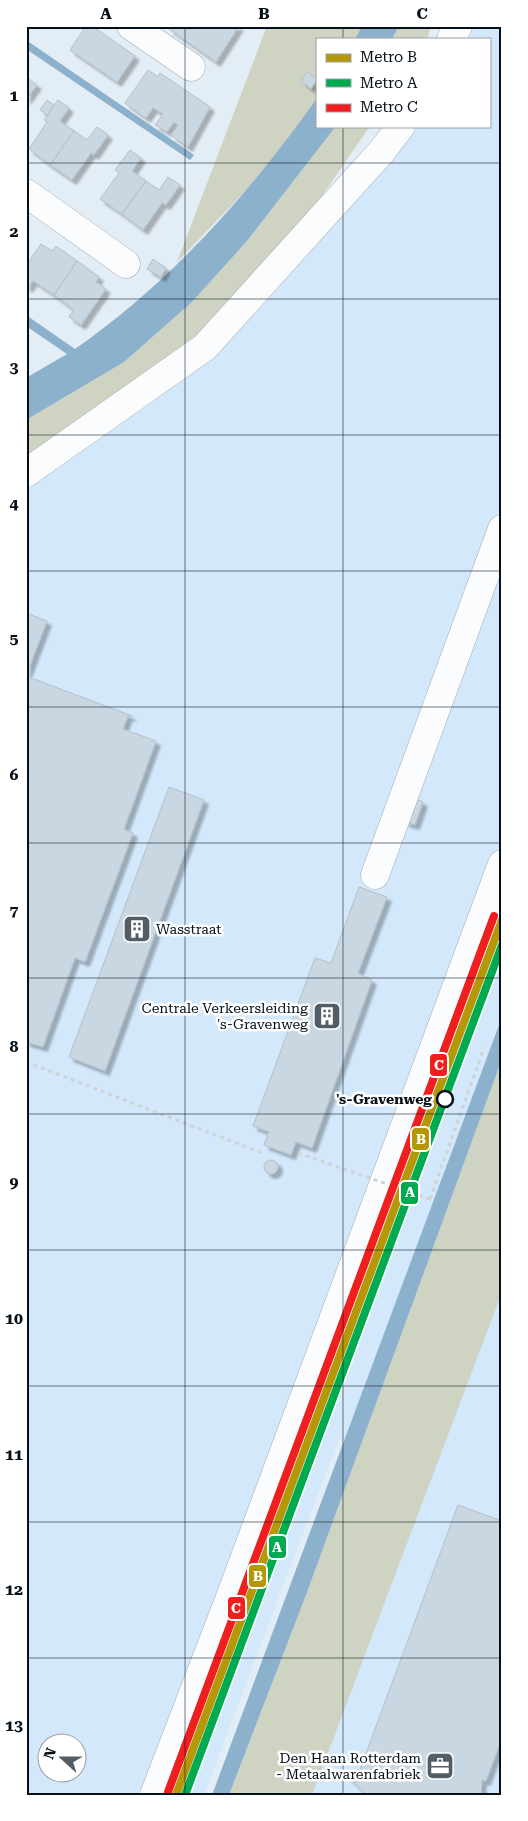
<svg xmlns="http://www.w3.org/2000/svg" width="528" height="1821" viewBox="0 0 528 1821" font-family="'Roboto Serif',serif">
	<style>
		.built { fill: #d3e8fa; fill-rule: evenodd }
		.green { fill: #ced3c2 }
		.water { fill: #8cb1cd }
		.building { fill: #c8d7e2; stroke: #b5c0c8; filter: url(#shadow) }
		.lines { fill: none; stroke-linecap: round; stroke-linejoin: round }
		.minor-casing { stroke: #a2acb4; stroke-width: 29 }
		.path { stroke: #cfd3d5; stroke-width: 3; stroke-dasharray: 4 4; stroke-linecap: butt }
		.minor { stroke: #fbfcfe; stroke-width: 28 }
		.path-bridge { stroke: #cfd3d5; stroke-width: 3; stroke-dasharray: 4 4; stroke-linecap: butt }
		.metro-1-casing { stroke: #fff; stroke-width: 11 }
		.metro-2-casing { stroke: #fff; stroke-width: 11 }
		.metro-3-casing { stroke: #fff; stroke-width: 11 }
		.metro-1 { stroke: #b49808; stroke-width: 8 }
		.metro-2 { stroke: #00aa50; stroke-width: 8 }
		.metro-3 { stroke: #ef1f1f; stroke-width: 8 }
		.grid { fill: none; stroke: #061019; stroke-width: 1; stroke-opacity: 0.55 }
		.stop-dot { fill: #fff; stroke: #061019; stroke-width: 2.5 }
		.labels { text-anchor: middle; stroke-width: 5; stroke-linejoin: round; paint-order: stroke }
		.poi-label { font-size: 14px; fill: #061019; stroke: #fff; text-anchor: end }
		.stop-label { font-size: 14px; font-weight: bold; fill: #061019; stroke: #fff; text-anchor: end }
		.line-badge { stroke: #fff; stroke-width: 2 }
		.badge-label { font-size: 14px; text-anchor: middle; font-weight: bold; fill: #fff }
		.neatline { fill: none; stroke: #061019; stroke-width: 2 }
		.grid-label { font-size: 16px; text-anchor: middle; font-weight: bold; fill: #061019 }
	</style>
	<defs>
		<filter id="shadow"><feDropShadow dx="4.5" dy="4.5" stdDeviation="1" flood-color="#0004"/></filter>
	</defs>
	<rect width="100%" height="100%" fill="#e3edf6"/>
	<!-- built -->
	<path class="built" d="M460,26H502V1017L346,1438L338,1441L204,1795H26V466L255,303L386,126H489V39H451ZM48,1744H78V1774H48Z
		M502,1284V1795H308Z"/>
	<!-- green -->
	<path class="green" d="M267,26H362L355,39H317V98L286,142L251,185L177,262Z
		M399,26H431L427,39H392Z
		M336,126H370L249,302L26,460V420L124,362L192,302L247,241Z
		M502,1059V1292L312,1795H229L306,1595Z"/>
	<!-- water -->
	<path class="water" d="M362,26H399L392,39H355Z
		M26,40L194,155L190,160L26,49Z
		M317,98V126H336L247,241L192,302L124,362L26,420V378L67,354L26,326V315L75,349C170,283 251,192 317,98Z
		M502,1017V1059L306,1595L229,1795H212Z"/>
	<!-- building -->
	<path class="building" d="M86,26H92L135,56L117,82L70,50Z
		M172,26H239L216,62L169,29Z
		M148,70L158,77L160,73L210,107L188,147L171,135L178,125L174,122L167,132L155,125L163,114L153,108L146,118L125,103Z
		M307,72L317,79L311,89L301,81Z
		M26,77L37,85L26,100Z
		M47,100L54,105L48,115L40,110Z
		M58,100L69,108L60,121L74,131L50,165L29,149L47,122L44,120Z
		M97,127L108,135L94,155L91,153L72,180L50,165L74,131L87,140Z
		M130,150L141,158L132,171L146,181L122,214L100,199L119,173L115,170Z
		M168,177L180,185L166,205L162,203L143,230L122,214L146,181L159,190Z
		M41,244L52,251L56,246L77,261L54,295L33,281L28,288L26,287V265Z
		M153,259L166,268L161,277L147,269Z
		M77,261L99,277L96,282L106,289L81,325L69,317L74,310L54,295Z
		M26,613L47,621L26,676Z
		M26,676L132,716H128L123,729L156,741L124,829L133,833L85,962L75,958L43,1047L26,1042Z
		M169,787L204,800L105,1071L69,1057Z
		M414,798L423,802L415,825L405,822Z
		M359,887L387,897L358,973L372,980L312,1148L296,1142L291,1155L264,1145L269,1132L253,1126L315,958L331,963Z
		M264 1167a7 7 0 1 1 14 0a7 7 0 1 1-14 0Z
		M458,1505L502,1521V1738L486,1781L482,1780L481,1795H367L345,1775L355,1783Z"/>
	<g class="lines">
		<defs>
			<path id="minor" d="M131,26L191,67
				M451,39L458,26
				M26,193L126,264
				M26,473L205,347L382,151L401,126
				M375,875L502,529
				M154,1795L232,1592L502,864"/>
		</defs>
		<!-- minor casing -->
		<use href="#minor" class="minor-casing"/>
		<!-- path -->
		<path class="path" d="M26,1062L262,1153
			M430,1199L484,1048"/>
		<!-- minor -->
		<use href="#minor" class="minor"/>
		<!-- path-bridge -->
		<path class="path-bridge" d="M298,1153L430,1199"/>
		<defs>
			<path id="metro-1" d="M176,1795L502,920"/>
			<path id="metro-2" d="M185,1795L502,945"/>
			<path id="metro-3" d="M168,1792L494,916"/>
		</defs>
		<!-- metro-1 casing -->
		<use href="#metro-1" class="metro-1-casing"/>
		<!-- metro-2 casing -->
		<use href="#metro-2" class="metro-2-casing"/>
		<!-- metro-3 casing -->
		<use href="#metro-3" class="metro-3-casing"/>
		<!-- metro-1 -->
		<use href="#metro-1" class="metro-1"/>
		<!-- metro-2 -->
		<use href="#metro-2" class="metro-2"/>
		<!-- metro-3 -->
		<use href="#metro-3" class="metro-3"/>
	</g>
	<!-- grid -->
	<path class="grid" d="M185,26V1795M343,26V39M343,126V1795M26,163H502M26,299H502M26,435H502M26,571H502M26,707H502M26,843H502M26,978H502M26,1114H502M26,1250H502M26,1386H502M26,1522H502M26,1658H502"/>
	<!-- icons -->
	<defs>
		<symbol id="building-square" viewBox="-11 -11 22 22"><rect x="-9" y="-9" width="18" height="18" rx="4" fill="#535d66" stroke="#fff"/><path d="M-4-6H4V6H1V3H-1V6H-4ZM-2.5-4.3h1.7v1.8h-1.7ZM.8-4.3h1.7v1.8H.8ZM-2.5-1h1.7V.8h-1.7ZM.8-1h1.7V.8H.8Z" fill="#fff"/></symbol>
		<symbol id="office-square" viewBox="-11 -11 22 22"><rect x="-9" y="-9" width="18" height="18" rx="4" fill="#535d66" stroke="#fff"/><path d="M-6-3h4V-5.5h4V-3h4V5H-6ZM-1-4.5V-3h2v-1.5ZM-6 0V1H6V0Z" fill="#fff"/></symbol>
	</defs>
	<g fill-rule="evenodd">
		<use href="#building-square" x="121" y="913" width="32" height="32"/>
		<use href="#building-square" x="311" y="1000" width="32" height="32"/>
		<use href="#office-square" x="424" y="1750" width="32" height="32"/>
	</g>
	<!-- markers -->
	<circle class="stop-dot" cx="445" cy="1099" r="8"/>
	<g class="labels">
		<!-- poi labels -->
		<g class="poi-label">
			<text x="156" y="934" text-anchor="start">Wasstraat</text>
			<text x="308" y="1013">Centrale Verkeersleiding<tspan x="308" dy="16">'s-Gravenweg</tspan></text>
			<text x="421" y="1763">Den Haan Rotterdam<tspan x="421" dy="16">- Metaalwarenfabriek</tspan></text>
		</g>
		<!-- stop labels -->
		<g class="stop-label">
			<text x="432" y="1104">'s-Gravenweg</text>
		</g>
	</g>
	<g class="line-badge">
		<rect x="429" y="1053" width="19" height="24" rx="5" fill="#ef1f1f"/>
		<rect x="411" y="1127" width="19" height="24" rx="5" fill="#b49808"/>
		<rect x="400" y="1181" width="19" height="24" rx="5" fill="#00aa50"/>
		<rect x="268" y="1535" width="19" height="24" rx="5" fill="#00aa50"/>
		<rect x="248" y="1564" width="19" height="24" rx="5" fill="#b49808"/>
		<rect x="227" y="1596" width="19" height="24" rx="5" fill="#ef1f1f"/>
	</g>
	<g class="badge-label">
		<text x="439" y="1070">C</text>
		<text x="421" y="1144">B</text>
		<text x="410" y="1197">A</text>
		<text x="277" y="1552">A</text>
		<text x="258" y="1581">B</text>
		<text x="236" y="1613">C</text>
	</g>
	<!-- border -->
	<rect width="528" height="1821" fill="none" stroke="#ffffff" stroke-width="55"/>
	<!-- legend -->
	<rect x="316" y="38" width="175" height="90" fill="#ffffff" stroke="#9b9fa3"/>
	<rect x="326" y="54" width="25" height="8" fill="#b49808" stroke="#9b9fa3"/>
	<text x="360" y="62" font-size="15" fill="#061019">Metro B</text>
	<rect x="326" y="79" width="25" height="8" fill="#00aa50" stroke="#9b9fa3"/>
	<text x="360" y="88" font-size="15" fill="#061019">Metro A</text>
	<rect x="326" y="104" width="25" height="8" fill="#ef1f1f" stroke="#9b9fa3"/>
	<text x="360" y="112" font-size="15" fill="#061019">Metro C</text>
	<!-- north arrow -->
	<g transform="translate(62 1758) rotate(291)"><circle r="24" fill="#ffffff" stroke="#9b9fa3"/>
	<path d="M0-4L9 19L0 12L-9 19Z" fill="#535d66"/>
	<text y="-8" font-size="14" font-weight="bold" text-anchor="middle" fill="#061019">N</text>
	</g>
	<rect x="28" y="28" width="472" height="1766" class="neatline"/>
	<g class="grid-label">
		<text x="106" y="19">A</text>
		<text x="264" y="19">B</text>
		<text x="422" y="19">C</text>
		<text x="14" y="101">1</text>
		<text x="14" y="237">2</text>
		<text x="14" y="373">3</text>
		<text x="14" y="509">4</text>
		<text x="14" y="644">5</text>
		<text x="14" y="780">6</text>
		<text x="14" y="916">7</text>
		<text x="14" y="1052">8</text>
		<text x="14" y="1188">9</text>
		<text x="14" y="1324">10</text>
		<text x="14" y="1460">11</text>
		<text x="14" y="1595">12</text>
		<text x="14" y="1731">13</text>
	</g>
</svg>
